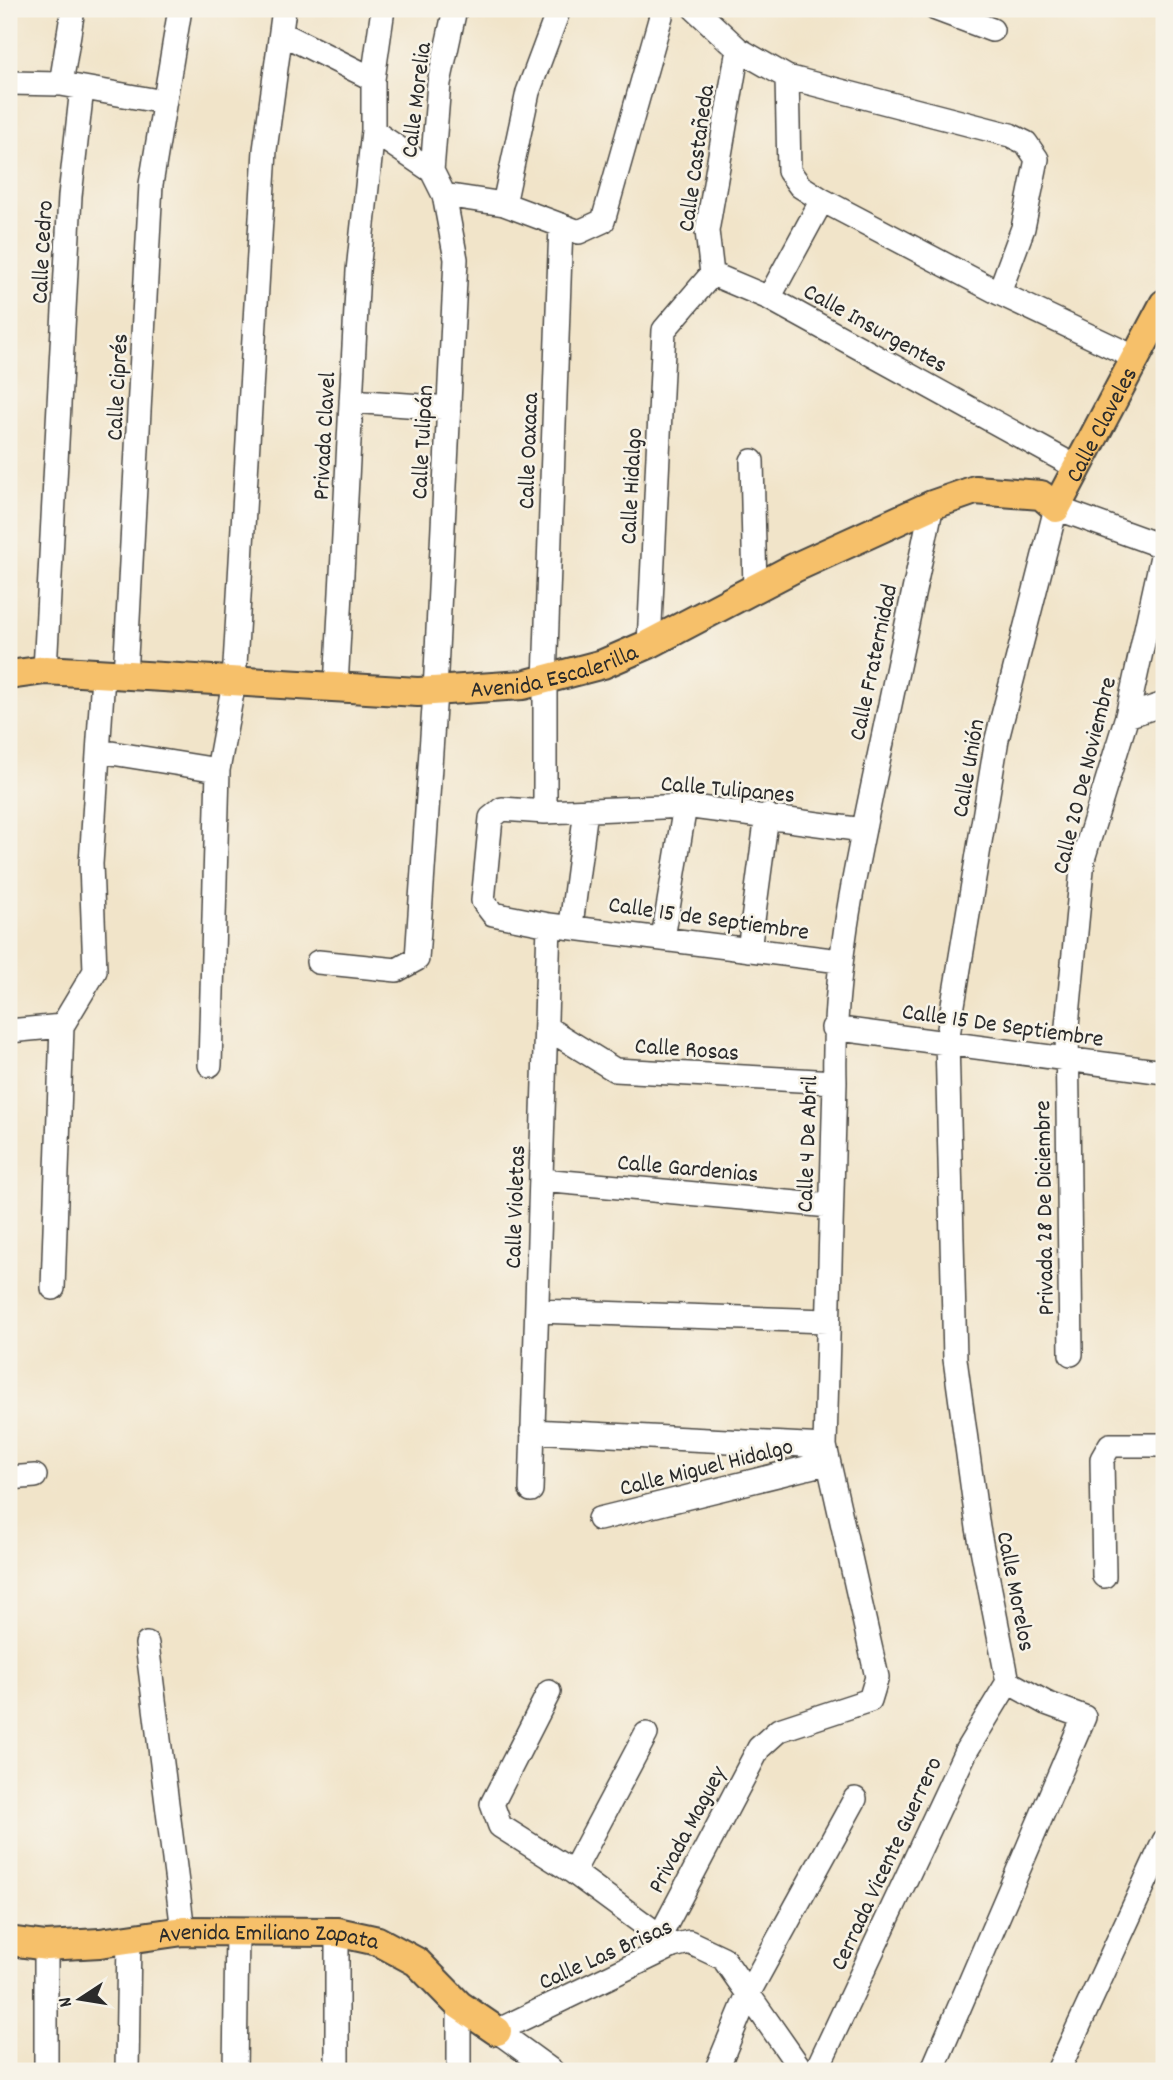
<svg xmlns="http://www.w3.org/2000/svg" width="1173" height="2080" viewBox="0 0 1173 2080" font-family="Dekko,sans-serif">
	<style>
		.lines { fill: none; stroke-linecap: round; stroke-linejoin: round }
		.minor-casing { stroke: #494743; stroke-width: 26 }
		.major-casing { stroke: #494743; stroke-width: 32 }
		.minor { stroke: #fff; stroke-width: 23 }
		.major { stroke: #f6c06b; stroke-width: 28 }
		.labels { text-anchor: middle; stroke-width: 5; stroke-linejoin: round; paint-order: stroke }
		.street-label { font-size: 24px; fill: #2b2b2b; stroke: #f7f3e8 }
	</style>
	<rect width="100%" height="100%" fill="#f7f3e8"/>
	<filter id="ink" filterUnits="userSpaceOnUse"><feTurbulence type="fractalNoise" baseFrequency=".0143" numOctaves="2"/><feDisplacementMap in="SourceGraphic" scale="14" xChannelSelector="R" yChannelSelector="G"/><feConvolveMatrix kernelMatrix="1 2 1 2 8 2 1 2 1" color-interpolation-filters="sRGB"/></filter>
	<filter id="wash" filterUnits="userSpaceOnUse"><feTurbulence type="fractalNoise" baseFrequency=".00686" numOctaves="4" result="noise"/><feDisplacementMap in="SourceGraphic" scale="28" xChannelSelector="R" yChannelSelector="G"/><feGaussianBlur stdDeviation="1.57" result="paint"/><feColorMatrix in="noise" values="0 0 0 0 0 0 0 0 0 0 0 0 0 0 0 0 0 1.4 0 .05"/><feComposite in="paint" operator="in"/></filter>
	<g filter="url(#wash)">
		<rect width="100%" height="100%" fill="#f1e4c9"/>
	</g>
	<g filter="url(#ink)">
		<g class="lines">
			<defs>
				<path id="minor" d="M695,9L738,49L787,77L789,171L800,186L822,200
					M936,9L992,30
					M281,33L373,79V131L358,271L336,687
					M787,77L1010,135L1026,143L1037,159L1023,228L999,293
					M373,79L383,9
					M9,83L61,84L164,102
					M61,84L73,9
					M373,131L432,171
					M444,195L504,204L579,232L603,221L663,9
					M504,204L528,92L559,9
					M712,274L707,231L738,49
					M769,298L822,200L999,293L1134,357
					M351,401L449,408
					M752,461L755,589
					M649,644L664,330L712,274L769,298L1076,467
					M45,670L70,196L82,88
					M125,676L151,184L180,9
					M1127,716L1164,704
					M99,751L218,770L234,682L265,150L284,9
					M545,812V680L561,225
					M571,925L586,810
					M663,938L685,806
					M749,950L767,815
					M840,961L549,925L493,914L483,901L491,818L502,809L545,812L685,806L863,830
					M318,962L397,970L417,959L435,692L456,259L444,195L432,171L439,83L455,9
					M547,1028L615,1070L835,1082
					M833,1028L1164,1072
					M9,1031L62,1026
					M210,1065L218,770
					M541,1180L830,1206
					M53,1288L62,1026L95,971L91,864L103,675
					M538,1311L827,1321
					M532,1431L825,1446
					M9,1478L35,1476
					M531,1490L549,925
					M599,1519L826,1463
					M1104,1576L1102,1459L1110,1445H1164
					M147,1644L183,1931
					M549,1692L492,1804L500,1826L573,1872L672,1945
					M573,1872L646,1734
					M660,1936L759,1748L779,1730L870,1700L877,1677L825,1446L835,1082C832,977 854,874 876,771C895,682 913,594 932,505
					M46,2071V1946
					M127,2071L129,1938
					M235,2071L237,1933
					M337,2071V1932
					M459,2071V2005
					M552,2071L497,2031L673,1946L689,1942L723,1958L802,2071
					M716,2071L748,1994L855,1799
					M816,2071L966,1751L1008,1682
					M932,2071L1084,1717L1046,1703L1008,1682L978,1528L955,1359L947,1041L997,739L1056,508L1164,547L1127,716L1083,859L1067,1026L1071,1354
					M1058,2071L1164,1841"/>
				<g id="major">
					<path id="s1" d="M9,675L45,670L418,692L523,685L603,664L649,644L794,568L932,505L975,490L1041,495L1056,508L1164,304"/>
					<path id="s2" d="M9,1941L46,1946L100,1943L183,1931L337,1932L378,1941L417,1962L459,2005L497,2031"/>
				</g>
			</defs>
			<!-- minor casing -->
			<use href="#minor" class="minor-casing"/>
			<!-- major casing -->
			<use href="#major" class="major-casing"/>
			<!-- minor -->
			<use href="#minor" class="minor"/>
			<!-- major -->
			<use href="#major" class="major"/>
		</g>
	</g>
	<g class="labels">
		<!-- street labels -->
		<g class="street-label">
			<text transform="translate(415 100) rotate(-83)" y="8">Calle Morelia</text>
			<text transform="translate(695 158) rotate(-82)" y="8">Calle Castañeda</text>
			<text transform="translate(41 252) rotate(-87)" y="8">Calle Cedro</text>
			<text transform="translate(876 327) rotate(29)" y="8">Calle Insurgentes</text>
			<text transform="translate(116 387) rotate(-87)" y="8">Calle Ciprés</text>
			<text dy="8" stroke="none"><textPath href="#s1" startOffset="1190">Calle Claveles</textPath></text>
			<text transform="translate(323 436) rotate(-87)" y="8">Privada Clavel</text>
			<text transform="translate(421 442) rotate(-87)" y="8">Calle Tulipán</text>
			<text transform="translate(527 451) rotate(-88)" y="8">Calle Oaxaca</text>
			<text transform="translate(630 486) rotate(-87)" y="8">Calle Hidalgo</text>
			<text transform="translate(872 662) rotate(-78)" y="8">Calle Fraternidad</text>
			<text dy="8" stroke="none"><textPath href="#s1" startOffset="548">Avenida Escalerilla</textPath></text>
			<text transform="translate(967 768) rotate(-80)" y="8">Calle Unión</text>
			<text transform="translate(1083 775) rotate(-76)" y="8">Calle 20 De Noviembre</text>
			<text transform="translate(728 788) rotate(5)" y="8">Calle Tulipanes</text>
			<text transform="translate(709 917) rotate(8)" y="8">Calle 15 de Septiembre</text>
			<text transform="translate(1003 1024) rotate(8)" y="8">Calle 15 De Septiembre</text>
			<text transform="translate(687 1048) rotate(4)" y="8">Calle Rosas</text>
			<text transform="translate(806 1144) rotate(-88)" y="8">Calle 4 De Abril</text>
			<text transform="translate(688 1167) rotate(5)" y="8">Calle Gardenias</text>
			<text transform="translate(514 1207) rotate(-88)" y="8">Calle Violetas</text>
			<text transform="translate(1043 1208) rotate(-91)" y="8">Privada 28 De Diciembre</text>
			<text transform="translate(706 1466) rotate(-14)" y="8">Calle Miguel Hidalgo</text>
			<text transform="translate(1017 1591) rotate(79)" y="8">Calle Morelos</text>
			<text transform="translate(686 1829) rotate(-62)" y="8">Privada Maguey</text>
			<text transform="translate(885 1863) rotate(-65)" y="8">Cerrada Vicente Guerrero</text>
			<text dy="8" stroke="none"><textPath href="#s2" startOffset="261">Avenida Emiliano Zapata</textPath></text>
			<text transform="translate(605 1953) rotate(-24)" y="8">Calle Las Brisas</text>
		</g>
	</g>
	<!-- margin -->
	<rect width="1173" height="2080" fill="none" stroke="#f7f3e8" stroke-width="35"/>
	<!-- north arrow -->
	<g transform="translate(80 1999) rotate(258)" stroke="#f7f3e8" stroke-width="5" paint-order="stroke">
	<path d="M0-5L12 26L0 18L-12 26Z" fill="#2b2b2b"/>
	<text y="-10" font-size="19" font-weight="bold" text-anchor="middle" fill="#2b2b2b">N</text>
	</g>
</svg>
